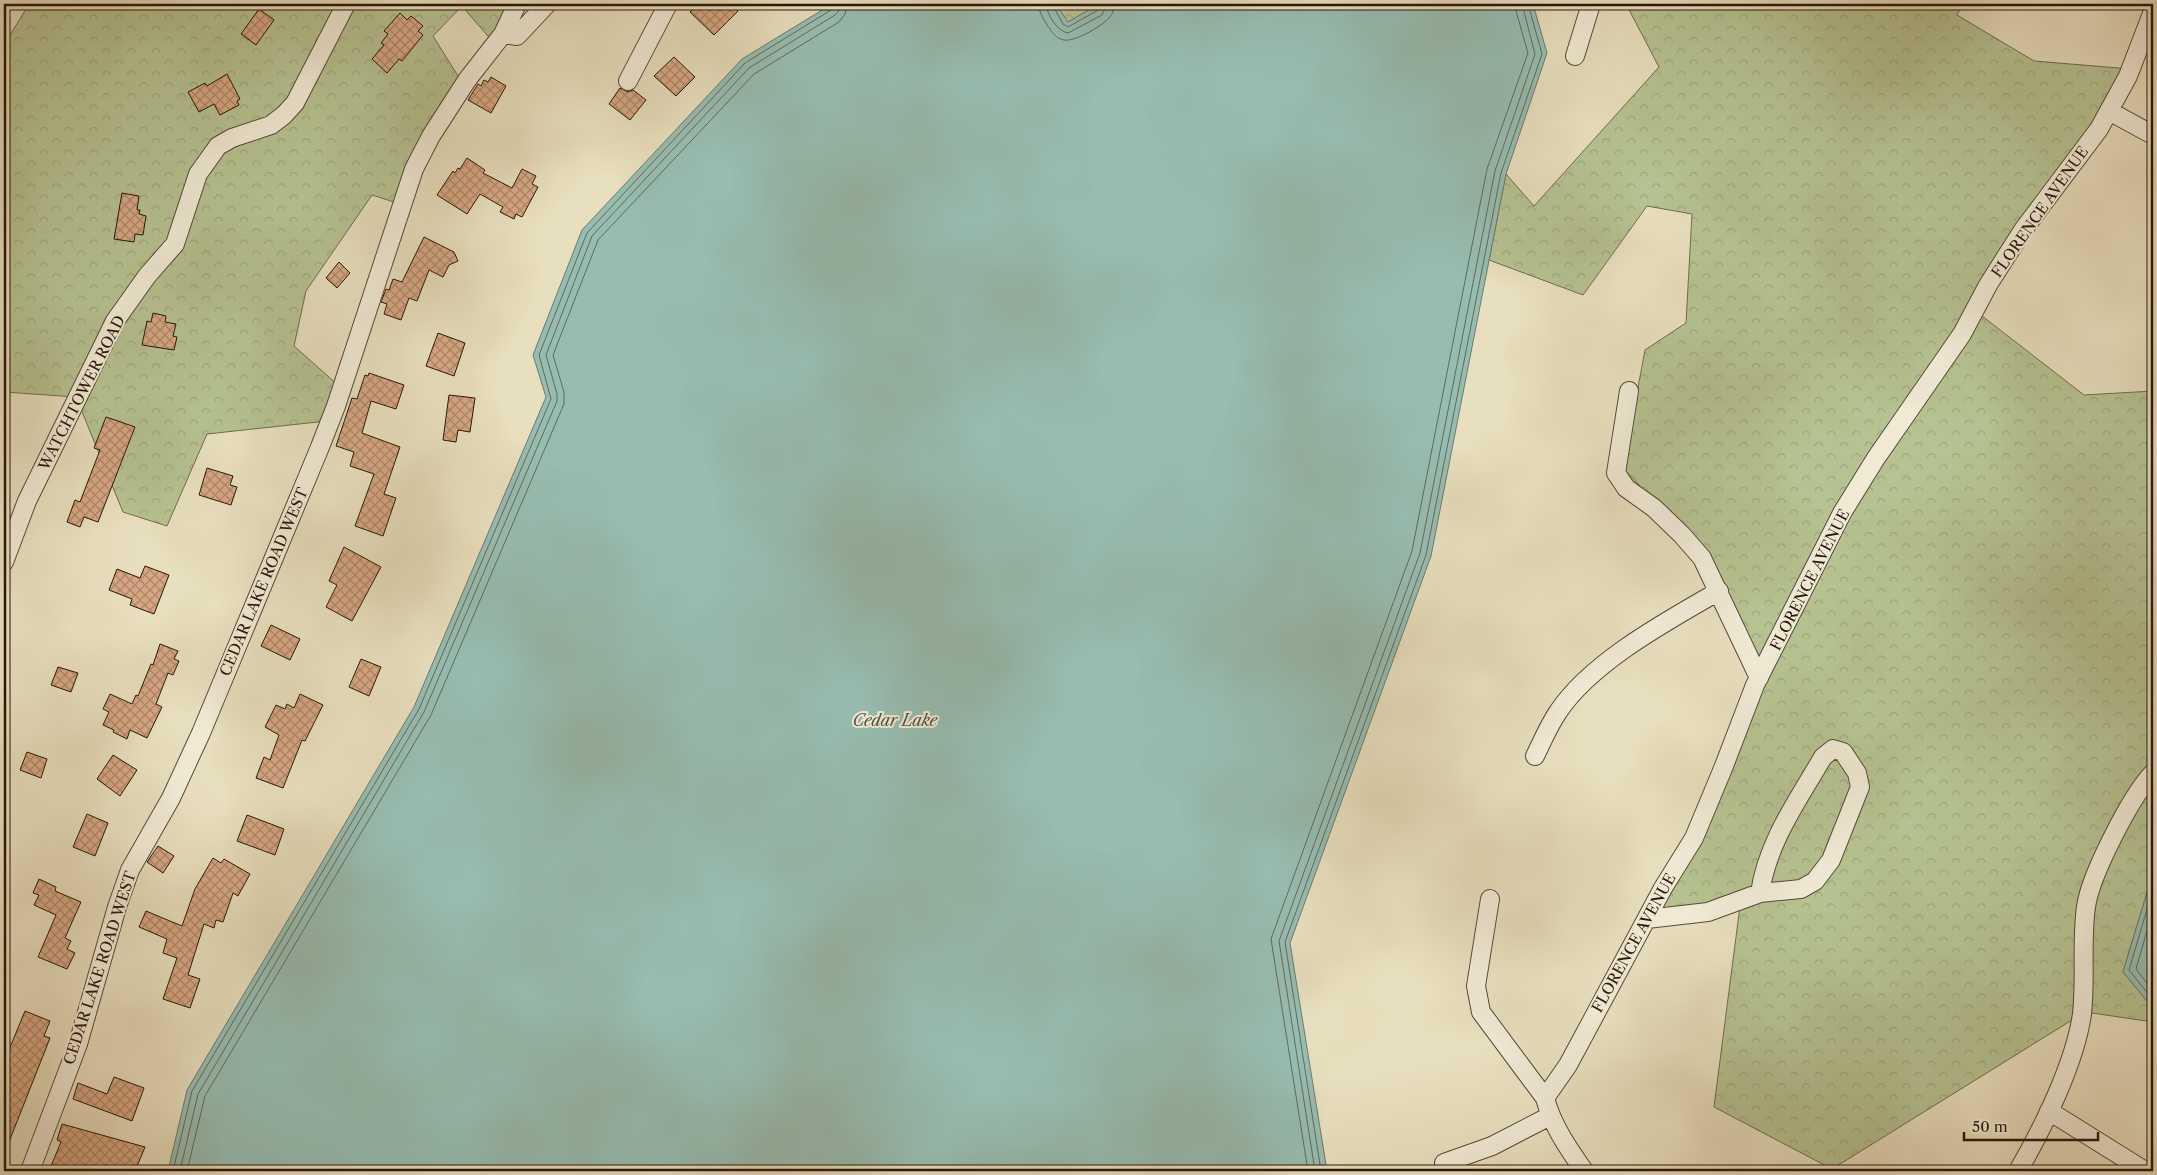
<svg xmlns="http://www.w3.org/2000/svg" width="2157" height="1175" viewBox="0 0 2157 1175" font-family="'Libre Caslon Text',serif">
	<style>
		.forest { fill: url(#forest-crowns); stroke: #6f6c4e }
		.water { fill: #97bdb1; stroke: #6b7b6e }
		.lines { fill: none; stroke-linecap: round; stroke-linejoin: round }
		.shore { stroke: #606a5e; stroke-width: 1 }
		.building { fill: url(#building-cross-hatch); stroke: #28170a }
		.minor-casing { stroke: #584937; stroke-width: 20 }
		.minor { stroke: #f0ead5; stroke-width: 18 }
		.labels { text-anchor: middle; stroke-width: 4; stroke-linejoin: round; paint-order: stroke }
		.street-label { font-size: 15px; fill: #28170a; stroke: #f0ead5 }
		.water-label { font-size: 16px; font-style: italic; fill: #4f5144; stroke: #f0ead5 }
	</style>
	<defs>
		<pattern id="forest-crowns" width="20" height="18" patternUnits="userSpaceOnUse" patternTransform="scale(1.25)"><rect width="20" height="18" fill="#b6c291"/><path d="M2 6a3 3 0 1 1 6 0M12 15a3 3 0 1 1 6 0" fill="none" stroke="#9ca67c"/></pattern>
		<pattern id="building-cross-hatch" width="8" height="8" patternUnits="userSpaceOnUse" patternTransform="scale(1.25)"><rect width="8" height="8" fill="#d6a782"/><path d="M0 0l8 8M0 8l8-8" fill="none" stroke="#ae8769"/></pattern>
	</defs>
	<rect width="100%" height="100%" fill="#e8dfbe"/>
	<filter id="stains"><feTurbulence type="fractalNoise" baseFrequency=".004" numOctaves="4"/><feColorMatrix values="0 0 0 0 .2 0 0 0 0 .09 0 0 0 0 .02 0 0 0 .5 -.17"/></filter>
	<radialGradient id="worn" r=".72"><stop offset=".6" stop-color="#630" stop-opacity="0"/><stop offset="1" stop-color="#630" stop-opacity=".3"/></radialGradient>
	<!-- forest -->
	<path class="forest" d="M29,4H517L493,42L462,6L433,36L463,84L400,204L372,195L306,291L294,346L339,386L327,421L207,434L167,526L123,512L76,397L4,392V45Z
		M1052,4H1099L1068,23L1059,9Z
		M1626,4H1963L1957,15L2034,61L2131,69L1973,309L2084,395L2153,391V873L2123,972L2153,1008V1022L2085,1012L1832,1169L1714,1107L1740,906L1649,920L1758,678L1701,551L1623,468L1645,350L1686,323L1692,214L1647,206L1583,295L1489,260L1506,174L1534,206L1659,67Z"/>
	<!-- water -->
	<path class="water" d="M832,4H1056L1068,22L1099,4H1533L1547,53L1506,174L1431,556L1290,943L1327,1171H168L187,1090L414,707L546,397L533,355L582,230L742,59Z
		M2153,873V1008L2123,972Z"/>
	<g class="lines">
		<!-- shore -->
		<path class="shore" d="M1038,4C1039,12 1043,18 1047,25C1052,32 1056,39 1064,40C1075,42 1102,26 1109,18C1113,14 1114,9 1114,4
			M1046,4C1047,15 1057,31 1068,33L1102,15L1107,4
			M1052,4L1063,24L1068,27L1098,10L1101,4
			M2153,889L2129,970L2153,1000
			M2153,910L2136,969L2153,991
			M173,1171L192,1091L419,709L551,399L539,355L587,233L745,63L831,10L834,4
			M180,1171L198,1094L424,712L557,401V394L546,355L592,236L749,68L835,15L839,11L840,4
			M187,1171L205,1096L431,715L564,404V392L553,355L598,240L754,74L839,22L845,14L847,4
			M1308,1171L1271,939L1412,551L1487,169L1528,53L1514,4
			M1315,1171L1279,941L1420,553L1495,171L1535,54L1522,4
			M1321,1171L1285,942L1426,555L1501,173L1542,54L1528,4"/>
	</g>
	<!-- building -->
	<path class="building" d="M699,4H730L738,11L714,35L690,12Z
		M259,9L274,20L256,45L241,34Z
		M400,13L407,20L411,16L423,26L418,31L423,35L402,61L399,59L387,73L372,59L384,45L381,43L388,34L384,31Z
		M674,57L695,77L676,96L654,76Z
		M227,74L240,99L237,101L239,105L220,115L214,104L199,112L188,92L205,83L207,86Z
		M491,77L506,86L491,113L468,100L478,84L481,86L484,80L488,82Z
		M620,88L628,92L633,90L646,100L630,120L609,104Z
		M467,158L485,170L483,173L512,188L522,169L536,176L532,184L538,187L522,217L516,214L514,219L500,212L503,207L480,194L467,214L437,195L453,171L455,173L458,168L460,169Z
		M122,193L139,196L137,210H140L139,214L146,216L143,235L135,234L134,242L114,239Z
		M424,237L454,252L458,261L449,265L443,277L429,270L417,301L409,298L401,320L384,314L387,304L381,302L386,289L389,290L393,279L402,282Z
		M339,262L350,273L337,288L326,278Z
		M153,313L166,316L165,322L176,324L173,336L177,337L174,350L142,345L147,321L151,322Z
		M438,333L465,343L454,376L426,366Z
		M369,373L404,385L396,409L371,401L362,433L400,447L384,494L396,498L383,536L355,526L374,474L350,466L354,452L336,446L352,398L357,399L365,375L368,376Z
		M449,395L475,398L470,432L458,430L456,442L443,440Z
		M106,417L135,427L98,522L84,517L80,527L67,522L75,500L80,502L100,450L94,448Z
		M207,468L233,476L230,485L237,487L231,505L199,495Z
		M344,547L381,567L352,621L326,607L337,585L329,581Z
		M145,566L169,575L154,614L130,605L132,599L109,590L117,569L140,578Z
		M271,625L300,639L290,660L261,646Z
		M160,644L178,651L174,659L179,661L173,675L168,673L156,704L162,707L147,738L130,730L127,739L113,732L114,730L103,725L109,712L103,709L110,694L132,704L136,695L138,696L151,664L153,665Z
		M361,659L381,667L369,696L349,687Z
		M58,667L78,673L71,692L51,685Z
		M300,694L323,705L305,741L302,740L283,788L256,778L264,757L270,760L279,735L265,727L276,705L285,709L287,704L294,708Z
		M27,752L47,759L41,778L20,770Z
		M113,755L137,770L120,796L97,779Z
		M87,814L108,823L95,856L73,847Z
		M247,815L284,829L275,855L237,841Z
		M158,846L174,856L163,873L147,862Z
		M213,858L221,863L224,859L250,874L238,896L233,893L223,922L216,920L214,928L204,924L188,975L200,979L190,1008L163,999L177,958L163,953L167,939L139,927L146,911L182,926L195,889Z
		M39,879L56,887L55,891L81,902L65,938L71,941L67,949L75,953L67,969L38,957L56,915L34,905L39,895L33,893Z
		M25,1011L50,1021L44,1036L50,1038L5,1152L4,1062Z
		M114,1077L144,1088L132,1121L73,1099L78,1083L107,1094Z
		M62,1124L145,1147L135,1171H49L61,1142L57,1140Z"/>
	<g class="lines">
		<defs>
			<path id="minor" d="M503,34L517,36L547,4
				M1575,56L1591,4
				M628,81L668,4
				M2109,111L2153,135
				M1629,391L1616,473L1626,488L1654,508L1682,535L1702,558L1759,678
				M4,562L27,501L115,321L147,276L175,244L198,174L218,146L232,138L271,125L284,115L295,103L346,4
				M1535,756C1542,742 1549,725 1558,712C1591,662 1667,621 1719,591
				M1490,899L1476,986L1481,1012L1545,1098
				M1647,919L1708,912L1760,893L1801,889L1815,881L1831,860L1860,787L1857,773L1843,752L1833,749L1823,757C1798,800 1767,843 1760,893
				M2049,1111L2145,1171
				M1444,1163L1492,1146L1550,1116
				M30,1171L78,1044L117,907L130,870L171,798L201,733L320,447L336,406L414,169L431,136L467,80L503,34L517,4
				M1584,1171C1568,1148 1552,1125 1545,1098L1568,1065L1663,888L1694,838L1724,766L1755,685L1842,513L1876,458L1962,334L1988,285L2023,230L2099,129L2128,76L2153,11
				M2018,1171C2043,1128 2075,1063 2082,1014C2086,978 2081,942 2086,907C2090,876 2131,796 2153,773"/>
		</defs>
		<!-- minor casing -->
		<use href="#minor" class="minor-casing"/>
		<!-- minor -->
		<use href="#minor" class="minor"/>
	</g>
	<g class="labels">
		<!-- street labels -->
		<g class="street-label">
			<text transform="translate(2040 212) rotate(-55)" y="5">FLORENCE AVENUE</text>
			<text transform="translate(82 393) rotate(-63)" y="5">WATCHTOWER ROAD</text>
			<text transform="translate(1810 580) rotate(-63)" y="5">FLORENCE AVENUE</text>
			<text transform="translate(264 582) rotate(-67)" y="5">CEDAR LAKE ROAD WEST</text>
			<text transform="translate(1634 943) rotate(-61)" y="5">FLORENCE AVENUE</text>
			<text transform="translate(100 968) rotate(-72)" y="5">CEDAR LAKE ROAD WEST</text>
		</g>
		<!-- water labels -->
		<g class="water-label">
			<text x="895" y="726">Cedar Lake</text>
		</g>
	</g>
	<!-- margin -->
	<rect width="2157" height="1175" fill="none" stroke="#e8dfbe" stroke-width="20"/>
	<rect x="5" y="5" width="2147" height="1165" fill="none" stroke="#28170a" stroke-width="2.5"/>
	<rect x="10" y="10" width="2137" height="1155" fill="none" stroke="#28170a"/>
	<!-- scale -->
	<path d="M1964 1132v8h134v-8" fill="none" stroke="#28170a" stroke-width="2.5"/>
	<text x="1972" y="1132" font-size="15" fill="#28170a" stroke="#f0ead5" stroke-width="4" paint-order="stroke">50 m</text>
	<rect width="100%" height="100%" filter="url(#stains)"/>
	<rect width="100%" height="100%" fill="url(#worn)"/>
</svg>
